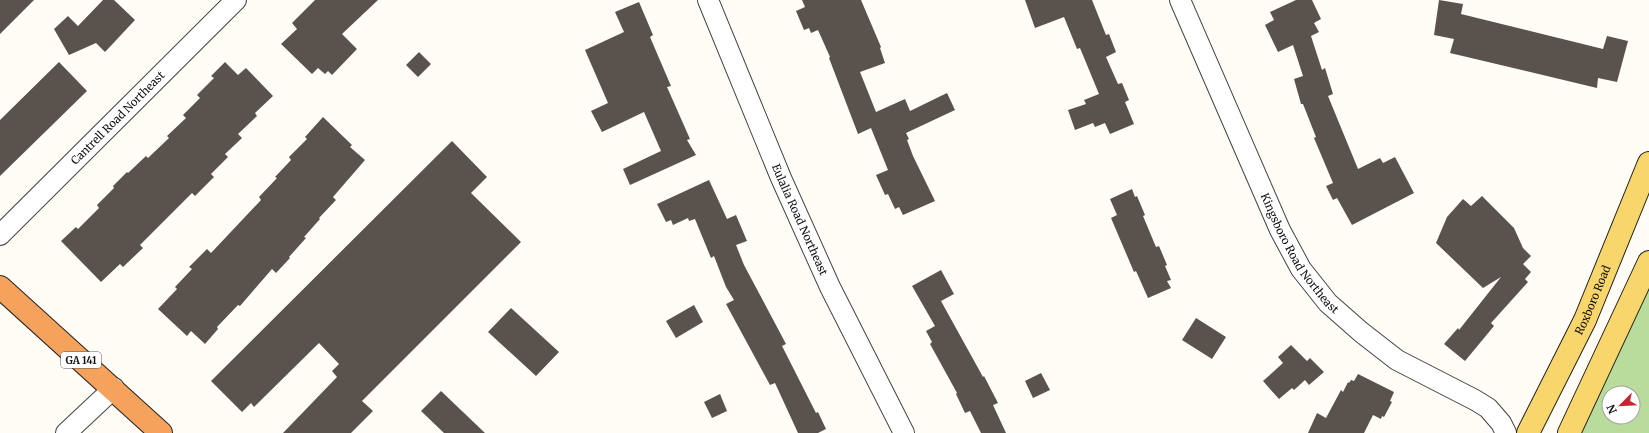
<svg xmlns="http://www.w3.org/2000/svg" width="1649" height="433" viewBox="0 0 1649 433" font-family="Merriweather,serif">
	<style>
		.forest { fill: #b9dc9c; fill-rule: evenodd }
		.building { fill: #5a524d }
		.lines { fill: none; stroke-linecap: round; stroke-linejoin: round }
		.minor-casing { stroke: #444; stroke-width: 22 }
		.major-casing { stroke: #222; stroke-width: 24 }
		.highway-casing { stroke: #222; stroke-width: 24 }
		.minor { stroke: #fff; stroke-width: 20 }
		.major { stroke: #f9d66b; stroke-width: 22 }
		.highway { stroke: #f5a25d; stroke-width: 22 }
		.labels { text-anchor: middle; stroke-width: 4; stroke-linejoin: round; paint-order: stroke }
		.shield { fill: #fff; stroke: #585858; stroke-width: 1 }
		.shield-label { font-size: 10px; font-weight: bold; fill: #111 }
		.street-label { font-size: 11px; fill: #111; stroke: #fff }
	</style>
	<rect width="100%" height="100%" fill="#fffdf5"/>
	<!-- forest -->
	<path class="forest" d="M1649,273V433H1569ZM1609,393H1633V417H1609Z"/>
	<!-- building -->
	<path class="building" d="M0,0H34L0,34Z
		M103,0H114L135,20L105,52L96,43L69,55L54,29L68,16L78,26Z
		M315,0H378L342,34L357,49L332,75L328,71L325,74L318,68L312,74L281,44L297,29L292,23Z
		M802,0H861L881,47L880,48L885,63L860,72L876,112L905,99L910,111L947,93L955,110L906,133L909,139L907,140L913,156L935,201L903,215L899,207L895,209L888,194L885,195L876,175L888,170L871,128L858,134L829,58L830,57L818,30L811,33L809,28L804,30L796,11L805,7Z
		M1025,0H1092L1106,35L1109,34L1116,52L1106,57L1118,84L1122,83L1129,100L1125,102L1134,124L1110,134L1105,123L1095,127L1093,123L1075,130L1068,110L1086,104L1084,100L1099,94L1080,48L1077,49L1064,17L1035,28Z
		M1296,0H1312L1321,19L1314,23L1319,32L1311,36L1322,70L1325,68L1333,94L1328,96L1358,169L1380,158L1383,163L1395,157L1414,193L1352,225L1337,198L1333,200L1326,186L1333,183L1314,138L1316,137L1303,104H1301L1294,79L1303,76L1293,45L1278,52L1265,25L1274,20L1270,12Z
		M1439,0L1463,4L1461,14L1603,49L1607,36L1628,41L1617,82L1598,78L1597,88L1450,53L1454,39L1434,35Z
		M639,2L653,35L650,37L671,86L667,87L690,139L687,140L696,155L630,185L623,169L661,151L644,112L602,132L591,111L608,103L585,50L624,32L615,12Z
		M419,52L431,64L418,77L406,65Z
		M59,62L87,91L0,176V120Z
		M225,62L238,75L246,68L273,96L255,113L257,116L238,134L242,138L225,154L228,157L211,174L214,177L195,196L192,193L140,245L143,248L123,267L120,264L101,282L61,241L76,227L78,229L99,208L97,205L114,188L113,186L127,172L128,173L146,156L148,158L169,138L167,136L186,118L183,115L200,98L197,95L214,78L211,76Z
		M323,117L352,145L350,147L365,160L333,197L336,200L319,218L320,219L304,237L306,238L289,257L290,258L276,273L272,269L240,306L238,305L217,327L218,329L205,344L191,331L187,336L158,309L177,289L175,287L192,269L189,267L207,249L211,253L261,200L259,197L277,178L275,177L291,160L289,157L307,139L305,137Z
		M452,141L487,177L471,193L521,242L362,401L373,411L351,433H283L337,377L332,371L339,364L319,343L254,407L251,403L242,412L211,381Z
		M709,180L727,219L736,215L747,241L736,245L744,265L786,344L782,346L816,413L818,412L826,429L818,433H798L775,383L770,385L726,304L734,300L726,287L714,256L711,258L695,219L689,221L688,218L673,225L671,220L666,222L657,204Z
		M1132,189L1135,197L1137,196L1145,215L1143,216L1156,247L1159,246L1167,265L1165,266L1171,280L1167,281L1171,288L1148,298L1136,271L1134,272L1111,218L1117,215L1110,199Z
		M1482,196L1514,228L1523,248L1531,256L1523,264L1531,272L1525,279L1528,282L1491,323L1494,326L1465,361L1444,344L1458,328L1459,330L1501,277L1483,288L1436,243L1447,217L1463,199L1471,206Z
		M941,270L954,294L941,301L983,377L984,376L998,403L993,405L1006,433H981L970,411L965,413L956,394L957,393L930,344L932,342L926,331L935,326L912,286Z
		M694,305L703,322L676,338L666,321Z
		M511,308L559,352L536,376L488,332Z
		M1196,318L1226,337L1212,359L1182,340Z
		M1291,345L1307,361L1310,358L1324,372L1309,385L1305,380L1294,390L1292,388L1279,399L1263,381L1283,363L1278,357Z
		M1041,373L1050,390L1033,398L1025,381Z
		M1358,374L1394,392L1390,401L1392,402L1384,417L1382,416L1381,419L1373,415L1364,433H1308L1317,413L1326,418L1341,390L1343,392L1348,382L1349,383L1351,380L1354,381Z
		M441,391L485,433H444L421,411Z
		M720,394L727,411L712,418L704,402Z"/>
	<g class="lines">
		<defs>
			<g id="minor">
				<path id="s1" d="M708,0L781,178L830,287L904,433"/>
				<path id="s2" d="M1180,0L1280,230L1301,269L1328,303L1361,332L1397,360L1475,400L1488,408L1501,423L1506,433"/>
				<path id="s3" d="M0,235L236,0"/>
				<path d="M66,433L114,388"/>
			</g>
			<g id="major">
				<path id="s4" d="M1528,433L1585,320L1649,163"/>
				<path d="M1569,433L1649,262"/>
			</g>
			<path id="highway" d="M0,287L161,433"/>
		</defs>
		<!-- minor casing -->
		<use href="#minor" class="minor-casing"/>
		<!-- major casing -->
		<use href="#major" class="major-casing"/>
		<!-- highway casing -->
		<use href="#highway" class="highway-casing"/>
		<!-- minor -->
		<use href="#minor" class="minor"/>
		<!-- major -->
		<use href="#major" class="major"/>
		<!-- highway -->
		<use href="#highway" class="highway"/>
	</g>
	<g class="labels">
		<!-- shield labels -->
		<rect class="shield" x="61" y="352" width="40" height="16" rx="3"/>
		<g class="shield-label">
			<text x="81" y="364">GA 141</text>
		</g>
		<!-- street labels -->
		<g class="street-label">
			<text dy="4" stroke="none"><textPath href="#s3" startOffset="166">Cantrell Road Northeast</textPath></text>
			<text dy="4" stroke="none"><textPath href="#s1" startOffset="238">Eulalia Road Northeast</textPath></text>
			<text dy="4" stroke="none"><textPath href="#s2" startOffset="281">Kingsboro Road Northeast</textPath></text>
			<text dy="4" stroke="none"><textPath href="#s4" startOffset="148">Roxboro Road</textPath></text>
		</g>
	</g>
	<!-- north arrow -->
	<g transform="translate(1621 405) rotate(246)"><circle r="19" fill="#ffffff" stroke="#a0a0a0"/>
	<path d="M0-3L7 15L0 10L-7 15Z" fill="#c4262e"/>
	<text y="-6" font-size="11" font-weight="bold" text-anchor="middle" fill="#111111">N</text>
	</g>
</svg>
